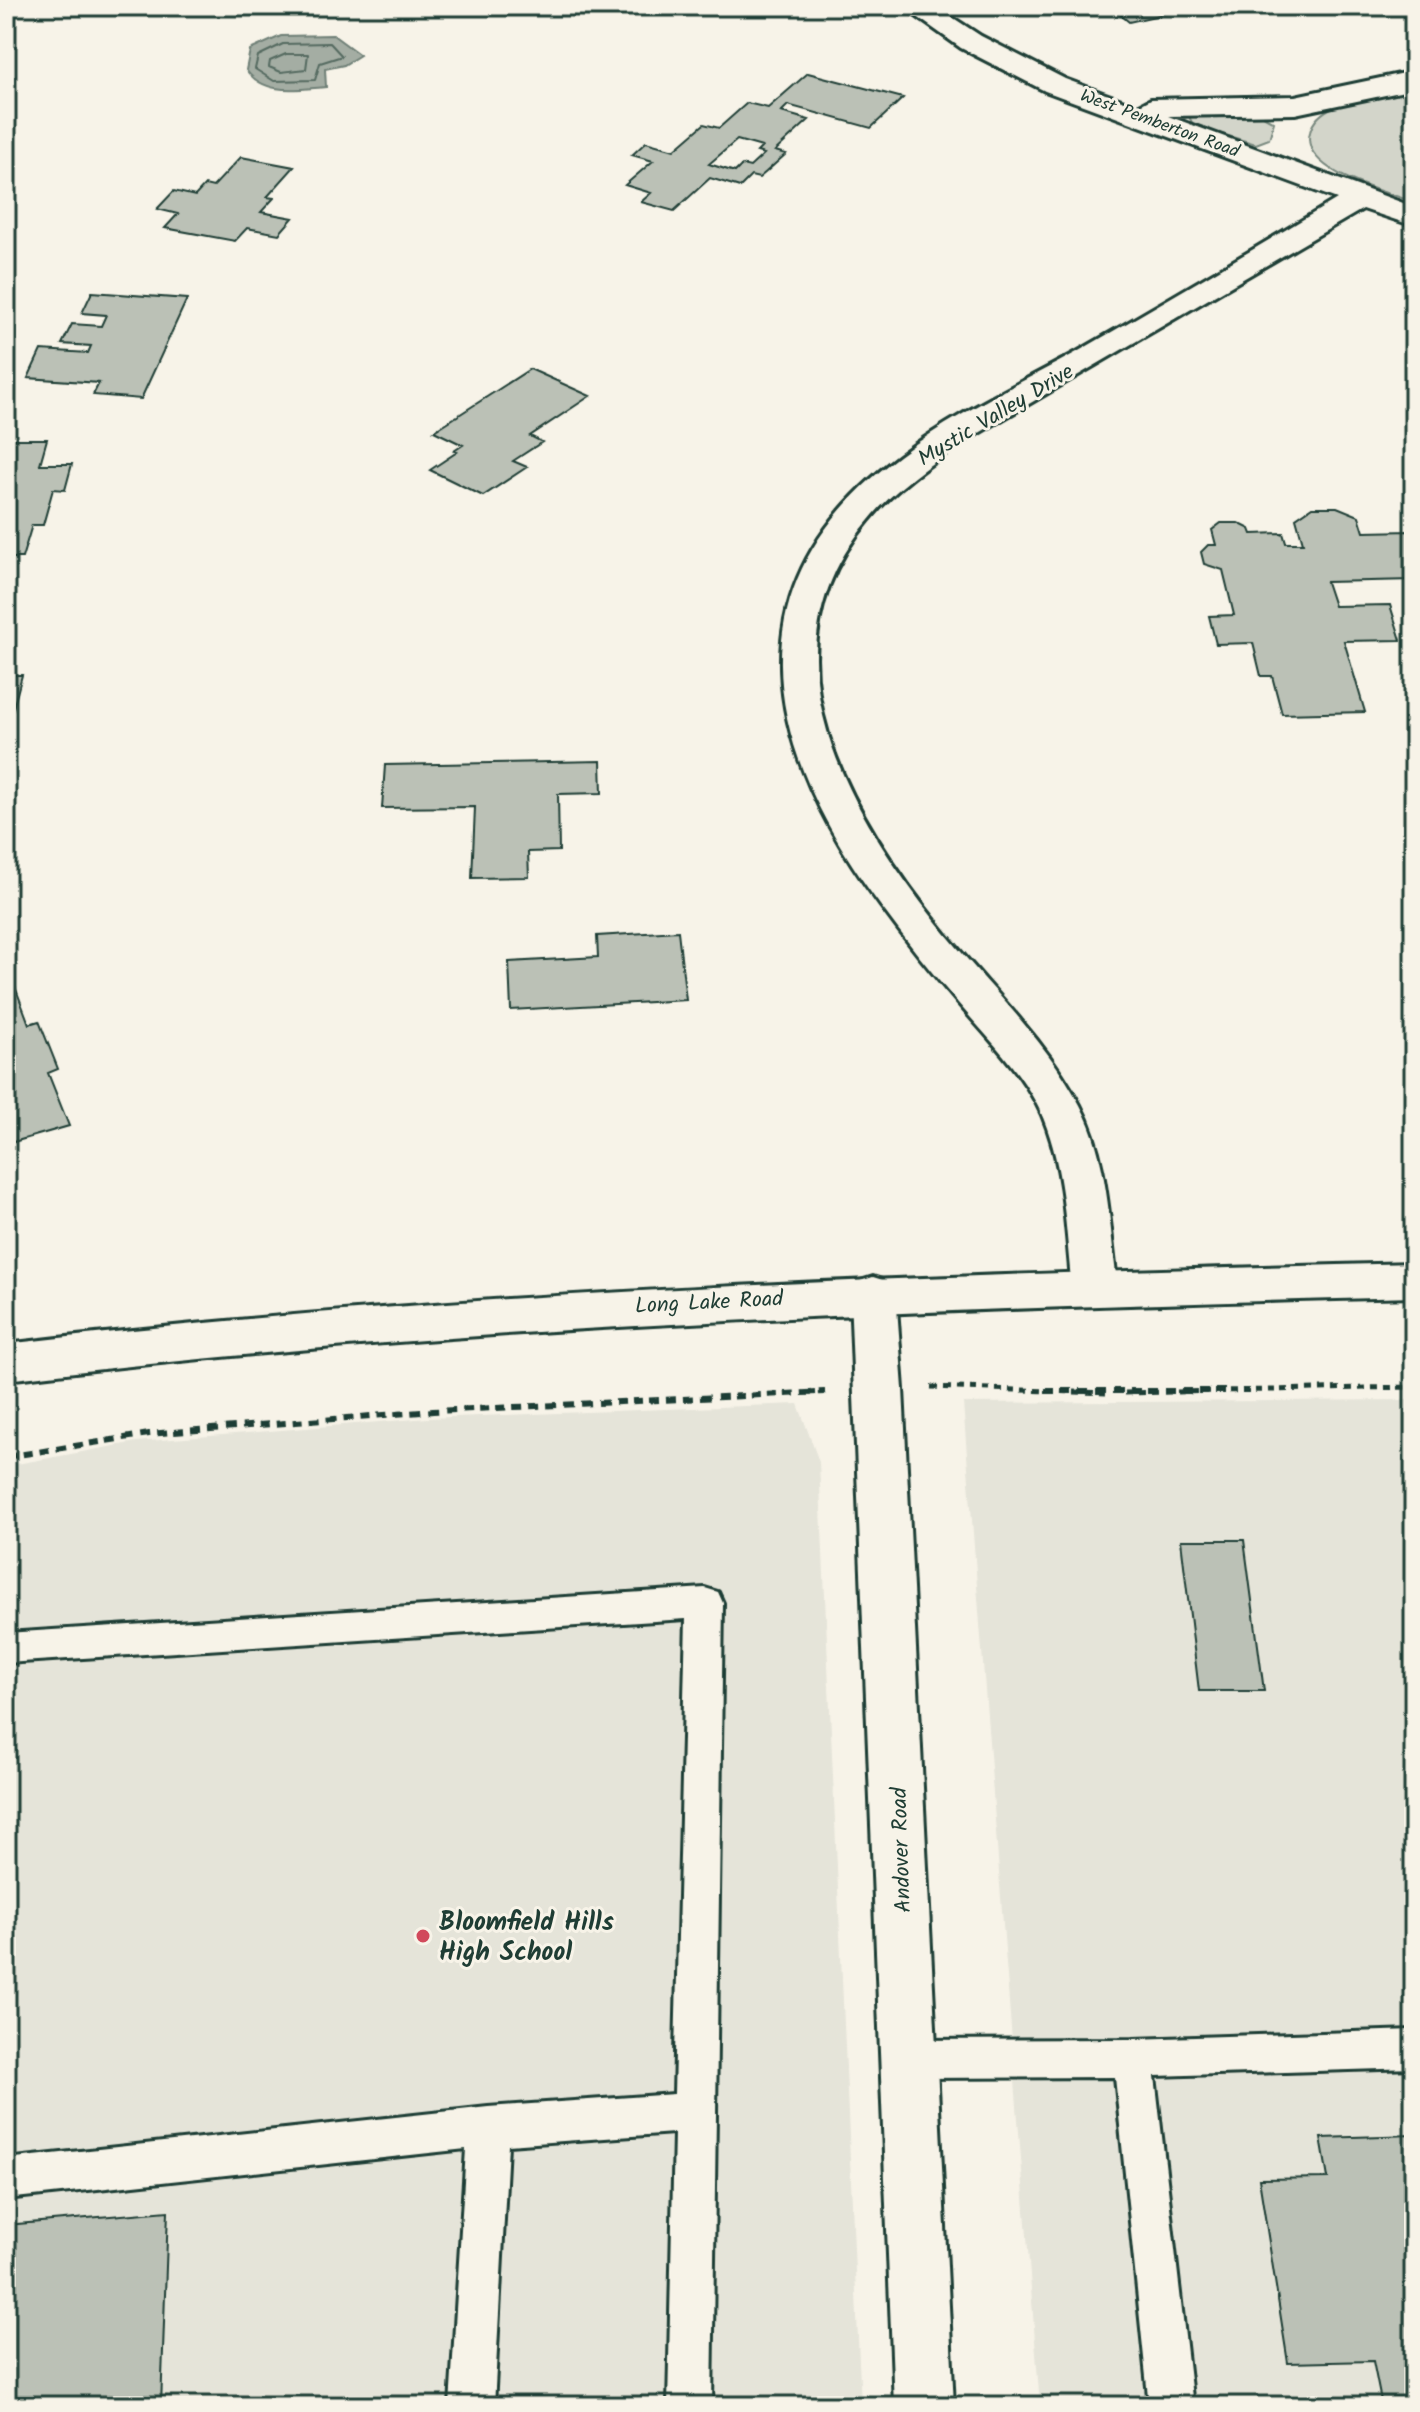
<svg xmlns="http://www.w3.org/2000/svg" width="1420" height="2412" viewBox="0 0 1420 2412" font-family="Kalam,sans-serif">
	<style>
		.built { fill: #e5e4d9 }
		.green { fill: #d3d5ca; stroke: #79897f; stroke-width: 2 }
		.water { fill: #a4ada3; stroke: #6f8077; stroke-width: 2 }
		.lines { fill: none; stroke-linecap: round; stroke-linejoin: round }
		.shore { stroke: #546a60; stroke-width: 2 }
		.building { fill: #bbc1b6; stroke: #1f3d34; stroke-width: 2; fill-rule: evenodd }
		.lane-casing { stroke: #1f3d34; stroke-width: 6 }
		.street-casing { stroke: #1f3d34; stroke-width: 6 }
		.secondary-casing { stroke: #1f3d34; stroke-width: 6 }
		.path-far1 { stroke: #1f3d34; stroke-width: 5; stroke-dasharray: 7 6; stroke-linecap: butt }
		.path { stroke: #1f3d34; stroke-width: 6; stroke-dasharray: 10 7; stroke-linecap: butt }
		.lane { fill: #f7f3e8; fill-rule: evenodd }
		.street { fill: #f7f3e8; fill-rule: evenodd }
		.secondary { fill: #f7f3e8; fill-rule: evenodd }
		.poi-dot { fill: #d1495b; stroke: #f7f3e8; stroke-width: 3 }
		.labels { text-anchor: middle; stroke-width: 6; stroke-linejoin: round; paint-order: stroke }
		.far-street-label { font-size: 18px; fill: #1f3d34; stroke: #f7f3e8 }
		.street-label { font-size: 22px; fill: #1f3d34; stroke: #f7f3e8 }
		.near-poi-label { font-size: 26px; font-weight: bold; fill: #1f3d34; stroke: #f7f3e8; text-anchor: start }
	</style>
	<rect width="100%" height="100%" fill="#f7f3e8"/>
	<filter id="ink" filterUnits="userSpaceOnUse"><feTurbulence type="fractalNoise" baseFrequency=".0125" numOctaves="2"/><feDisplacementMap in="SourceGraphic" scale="16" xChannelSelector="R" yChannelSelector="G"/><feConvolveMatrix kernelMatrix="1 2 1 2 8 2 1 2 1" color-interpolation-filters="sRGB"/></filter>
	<g filter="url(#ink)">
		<!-- built -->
		<path class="built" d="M1414,1400V2406H1040L963,1403Z
			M798,1404L819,1462L861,2406H6V1466L136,1442L428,1418Z"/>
		<!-- green -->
		<path class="green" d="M1414,88V202C1386,192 1299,172 1310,132C1313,120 1324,111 1335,106C1357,95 1390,93 1414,88Z
			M1261,115L1274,122L1269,139L1256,144L1194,126L1189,117Z"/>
		<!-- water -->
		<path class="water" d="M333,35L360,55L344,65L325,69L326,87C297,89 265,96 246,70L250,50L281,36Z"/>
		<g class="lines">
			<!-- shore -->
			<path class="shore" d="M330,43L342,56L320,63L315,80L274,81L255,69L258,56L283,44Z
				M286,54H308L306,69L281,72L269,67L270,61Z"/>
		</g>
		<!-- building -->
		<path class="building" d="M1110,6H1194L1195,7L1129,22Z
			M808,73L903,98L871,128L788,105L781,112L809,120L775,151L786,154L766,172L759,178L751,176L740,187L710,178L674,211L641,202L651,193L625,185L653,161L632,155L646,142L674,150L704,124L719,128L747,103L768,108ZM737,140L762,147L757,152L764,154L750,167L742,165L735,172L709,164Z
			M241,157L294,167L267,197L274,198L261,212L293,218L279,234L247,228L235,241L165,228L178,214L157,209L174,191L195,196L205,185L213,187Z
			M92,292L187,299L141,399L93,395L99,383L28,378L41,350L88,353L91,346L62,344L72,324L101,326L106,315L82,313Z
			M530,369L590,396L530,436L542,442L513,461L527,467L483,496L430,470L457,452L454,451L463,445L434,431Z
			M6,439H47L40,464H72L65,490L53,489L43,525H32L22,558H6Z
			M1312,507H1337L1359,516L1364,532L1412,531L1414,537V580L1326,582L1334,606L1390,605L1401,640L1344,641L1365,712L1282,714L1272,676H1261L1253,643L1216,644L1209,616L1234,615L1223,570L1204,564L1201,552L1208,545H1216L1212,530L1221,523H1238L1250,529L1252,534L1283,533L1286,543H1303L1296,518Z
			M6,675H22L6,735Z
			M601,761L602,793L558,794L559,851L528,852L529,877L472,878L475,807L382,808L385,765Z
			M678,931L686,1000L511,1010L509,962L598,957L597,936Z
			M14,984L29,1024L39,1021L58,1069L48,1073L69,1126L10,1143L13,1155L6,1157V986Z
			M1181,1540H1244L1264,1691H1199Z
			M1414,2135V2406H1382L1373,2361L1288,2363L1259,2179L1328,2178L1321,2138Z
			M168,2211L161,2406H6V2225Z"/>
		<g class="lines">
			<defs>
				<path id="lane" d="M705,1588L718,1592L723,1603L712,2406H668L674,2133L508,2145L494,2406H450L466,2149L6,2199V2159L488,2107L674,2094L686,1619L6,1663V1633Z
					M1414,2030V2068L1155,2076L1193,2406H1149L1115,2077L909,2078L895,2072L889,2059L895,2046L909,2040L1133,2039Z"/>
				<path id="street" d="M902,6H935L981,36L1065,79L1138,106L1151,99L1295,96L1414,71V89L1295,114L1168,116L1414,207V226L1363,209L962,443C929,465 894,489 869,520C752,657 852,818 945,933C991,989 1046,1040 1080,1105C1109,1159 1109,1228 1118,1288L1111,1300L1095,1305L1079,1300L1072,1288C1066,1235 1065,1179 1047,1128C1031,1080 991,1042 958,1003C931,972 905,939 880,905C766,750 724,588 899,456C954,414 1017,385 1077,352C1164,302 1251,251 1337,199L1045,91L961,48Z
					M873,1277L889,1282L896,1294L903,1389L954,2406H894L850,1294L857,1282Z"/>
				<path id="secondary" d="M1414,1263V1297C943,1309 474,1324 6,1380V1344C474,1289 943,1275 1414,1263Z"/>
			</defs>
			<!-- lane casing -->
			<use href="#lane" class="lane-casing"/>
			<!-- street casing -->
			<use href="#street" class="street-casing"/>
			<!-- secondary casing -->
			<use href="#secondary" class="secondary-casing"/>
			<!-- path-far1 -->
			<path class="path-far1" d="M931,1387L1106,1393
				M809,1393L825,1392
				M1125,1393L1414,1387"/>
			<!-- path -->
			<path class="path" d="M1045,1391H1225
				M6,1457L149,1434L433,1411L825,1392"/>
			<!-- lane -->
			<use href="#lane" class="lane"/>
			<!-- street -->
			<use href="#street" class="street"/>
			<!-- secondary -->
			<use href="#secondary" class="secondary"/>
		</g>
	</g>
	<!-- markers -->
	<circle class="poi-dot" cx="423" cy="1936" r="8"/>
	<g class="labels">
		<!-- far-street labels -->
		<g class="far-street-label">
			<text transform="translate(1160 123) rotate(20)" y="6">West Pemberton Road</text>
		</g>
		<!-- street labels -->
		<g class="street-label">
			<text transform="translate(995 414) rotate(-31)" y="8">Mystic Valley Drive</text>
			<text transform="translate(709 1301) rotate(-3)" y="8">Long Lake Road</text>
			<text transform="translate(900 1850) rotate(-92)" y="8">Andover Road</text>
		</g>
		<!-- near-poi labels -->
		<g class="near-poi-label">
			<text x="439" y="1930">Bloomfield Hills<tspan x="439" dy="30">High School</tspan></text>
		</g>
	</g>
	<!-- margin -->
	<rect width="1420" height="2412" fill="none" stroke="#f7f3e8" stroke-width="32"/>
	<rect x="16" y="16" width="1388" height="2380" fill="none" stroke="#1f3d34" stroke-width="3" filter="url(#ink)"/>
</svg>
